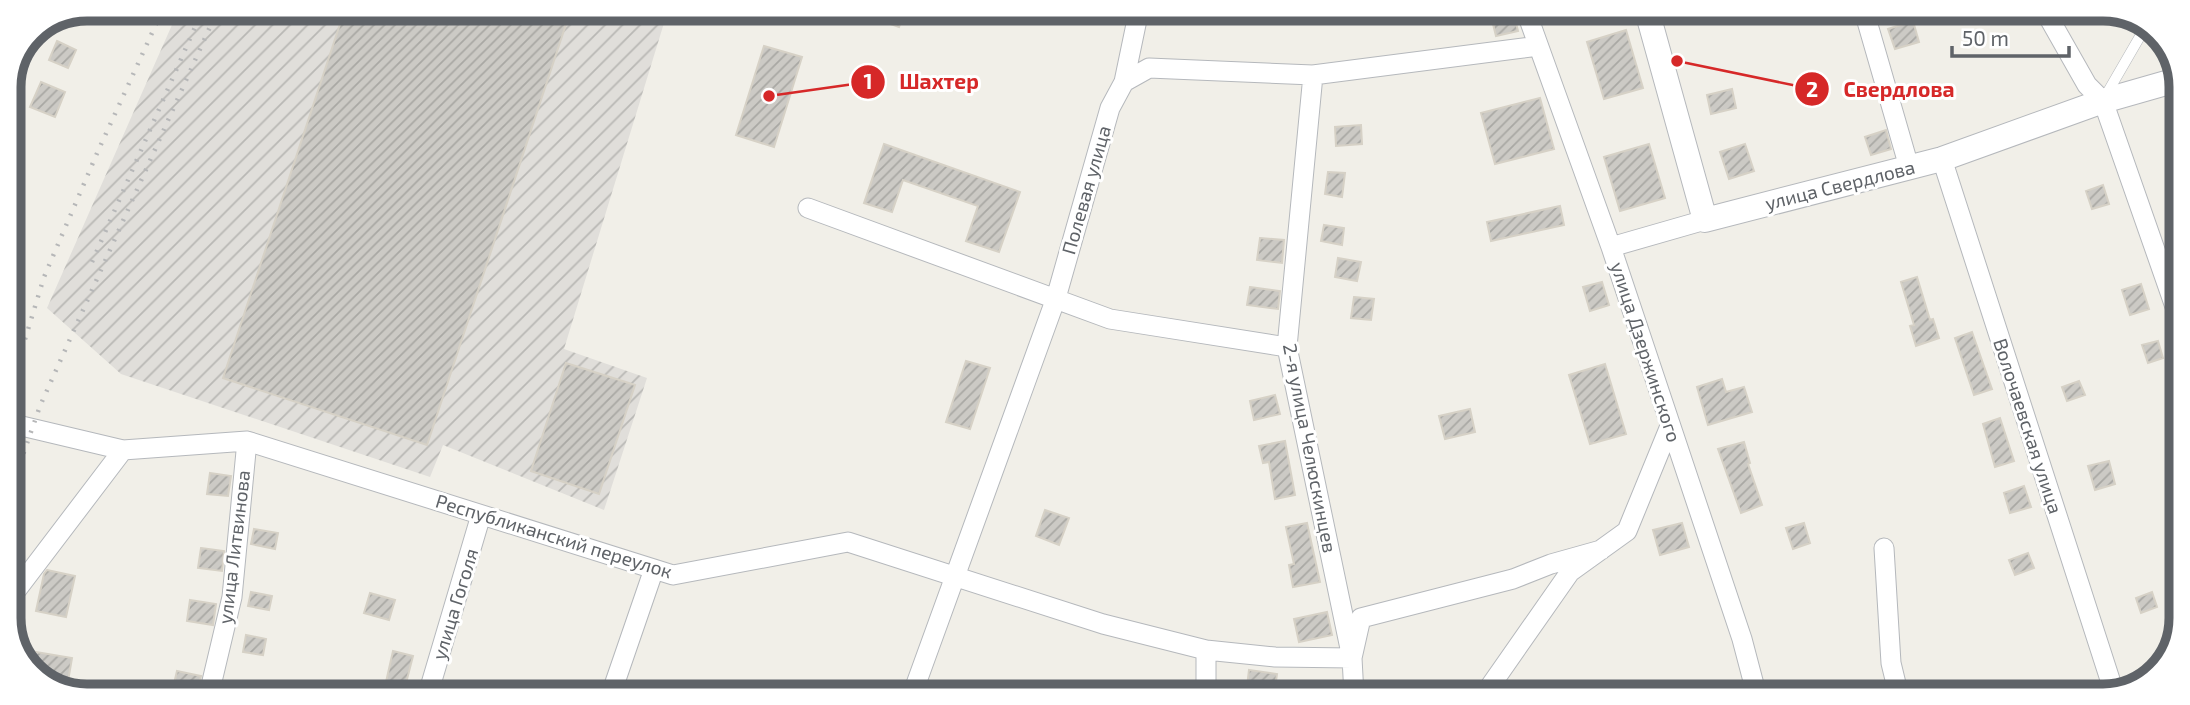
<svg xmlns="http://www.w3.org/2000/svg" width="2190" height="705" viewBox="0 0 2190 705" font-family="'Exo 2',sans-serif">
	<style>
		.industrial { fill: url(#industrial-furrows) }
		.building { fill: url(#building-hatch); stroke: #d6d1c6; stroke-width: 2 }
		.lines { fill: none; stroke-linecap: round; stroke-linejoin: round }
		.service-casing { stroke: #b5b8bc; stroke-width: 11 }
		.minor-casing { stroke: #b5b8bc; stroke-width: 21 }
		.tertiary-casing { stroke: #b5b8bc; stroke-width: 26 }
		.service { stroke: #fff; stroke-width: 10 }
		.minor { stroke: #fff; stroke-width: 19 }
		.tertiary { stroke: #fff; stroke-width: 24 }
		.rail { stroke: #b6b7b8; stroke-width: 4.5; stroke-dasharray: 2 9; stroke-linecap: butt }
		.labels { text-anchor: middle; stroke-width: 6; stroke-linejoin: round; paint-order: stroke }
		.street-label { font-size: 19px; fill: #5f6368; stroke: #fff }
		.rim { fill: none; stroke: #5f6368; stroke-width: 9 }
		.leader { fill: none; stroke: #d62828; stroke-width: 2.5 }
		.callout-dot { fill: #d62828; stroke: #fff; stroke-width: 2.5 }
		.mark-label { font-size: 21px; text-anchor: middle; font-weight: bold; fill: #fff }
		.callout-label { font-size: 21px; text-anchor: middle; font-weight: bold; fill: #d62828; stroke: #fff; stroke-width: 6; stroke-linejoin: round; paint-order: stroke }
	</style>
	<defs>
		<pattern id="industrial-furrows" width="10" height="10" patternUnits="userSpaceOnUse" patternTransform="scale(1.75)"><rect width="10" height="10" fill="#e0deda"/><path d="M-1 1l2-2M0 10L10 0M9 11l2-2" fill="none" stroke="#b9b8b5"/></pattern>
		<pattern id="building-hatch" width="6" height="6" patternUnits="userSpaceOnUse" patternTransform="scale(1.75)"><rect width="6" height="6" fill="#cccac5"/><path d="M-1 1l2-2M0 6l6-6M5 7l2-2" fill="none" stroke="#a9a8a4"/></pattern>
	</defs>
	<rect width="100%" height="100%" fill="#f1efe8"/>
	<!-- industrial -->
	<path class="industrial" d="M179,9L668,10L564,349L647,378L604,510L443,445L430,477L121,374L47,308Z"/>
	<!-- building -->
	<path class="building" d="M345,9H571L427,445L223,378Z
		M856,10H905L899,27L856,12Z
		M1513,11L1518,31L1496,36L1491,16Z
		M1913,21L1919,42L1895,49L1888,29Z
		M1626,30L1643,88L1604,99L1587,42Z
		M57,41L76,50L68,68L49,60Z
		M764,46L802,57L774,147L736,135Z
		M41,82L65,92L55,117L30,107Z
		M1732,89L1736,108L1711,114L1707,95Z
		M1540,98L1554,149L1495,164L1481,113Z
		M1361,125L1362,144L1336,146L1335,127Z
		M1886,130L1891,149L1871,155L1865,137Z
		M884,144L1020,192L999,252L966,241L978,206L903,180L892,212L864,203Z
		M1649,144L1665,198L1620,211L1604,157Z
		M1745,144L1754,171L1729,179L1720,152Z
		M1328,172L1345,173L1342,197L1325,194Z
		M2103,185L2109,204L2092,209L2086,191Z
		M1560,206L1564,225L1491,241L1487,222Z
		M1324,225L1344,228L1342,245L1321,241Z
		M1260,238L1284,240L1282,263L1257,260Z
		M1338,258L1361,262L1357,281L1335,277Z
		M1917,277L1930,320L1933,319L1939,338L1916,346L1910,326L1914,325L1901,282Z
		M1602,282L1609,305L1590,311L1583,287Z
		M2141,284L2149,309L2130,315L2122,290Z
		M1250,287L1280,291L1278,309L1247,305Z
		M1354,297L1374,299L1371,320L1351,318Z
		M1972,332L1992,389L1974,395L1955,338Z
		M2158,341L2163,358L2148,363L2142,345Z
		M966,361L990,368L970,429L946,422Z
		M566,363L635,385L599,494L531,471Z
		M1605,364L1626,434L1590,444L1569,375Z
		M1722,379L1726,392L1744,387L1752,412L1708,425L1697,387Z
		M2079,381L2085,395L2067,401L2062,387Z
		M1275,395L1280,414L1254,420L1250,401Z
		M1470,409L1475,432L1445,439L1439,416Z
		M2000,418L2014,461L1995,467L1983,424Z
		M1285,441L1295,495L1275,499L1269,462L1263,463L1259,446Z
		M1744,442L1750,463L1748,464L1762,505L1741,513L1718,449Z
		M2109,461L2115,484L2095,490L2088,466Z
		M210,473L231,476L228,496L207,494Z
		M2024,486L2031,507L2010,513L2004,493Z
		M1045,510L1069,518L1059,545L1036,536Z
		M1307,523L1320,582L1293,587L1289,565L1294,564L1286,527Z
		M1682,523L1689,547L1660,555L1653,530Z
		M1804,523L1810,543L1793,549L1786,528Z
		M254,529L278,533L275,549L251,544Z
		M201,548L224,551L222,571L198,568Z
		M2028,553L2034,568L2015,575L2009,560Z
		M47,570L75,576L66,617L36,611L44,574Z
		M251,592L272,596L269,610L248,606Z
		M2152,592L2157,607L2141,613L2136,598Z
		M370,593L395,600L389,620L364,613Z
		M190,600L216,604L213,625L187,621Z
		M1327,612L1332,635L1299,642L1294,619Z
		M246,635L266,639L263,655L243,652Z
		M30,651L72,658L66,693L49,682L50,673L27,667Z
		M393,651L413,656L405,687L386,682Z
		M1249,670L1277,674L1274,695H1246Z
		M177,671L201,676L197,693L173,688Z"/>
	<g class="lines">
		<defs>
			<path id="service" d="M2106,95L2146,26"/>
			<path id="minor" d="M1526,11L1611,247L1742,639L1757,696
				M1864,11L1909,167
				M2045,11L2087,85L2103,101L2180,321
				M1313,75L1287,347L1352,658L1354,695
				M1124,82L1139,10
				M1942,159L2114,692
				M808,208L1110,319L1287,347
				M1611,247L1705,220
				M9,423L123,450L247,441L673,575L848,542L1103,624L1206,650L1275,657L1352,658L1361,618L1513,579L1551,564L1601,550
				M1884,548L1891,663L1899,696
				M9,600L123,450
				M209,694L232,597L247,441
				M428,694L481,515
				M611,694L654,569
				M912,695L1056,298L1110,108L1124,82L1149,68L1313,75L1538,46
				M1206,695V650
				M1484,695L1570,572L1627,531L1670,426"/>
			<path id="tertiary" d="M1647,11L1705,220L1942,159L2103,101L2180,79"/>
		</defs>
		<!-- service casing -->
		<use href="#service" class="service-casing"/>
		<!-- minor casing -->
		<use href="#minor" class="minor-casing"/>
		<!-- tertiary casing -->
		<use href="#tertiary" class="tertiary-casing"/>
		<!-- service -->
		<use href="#service" class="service"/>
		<!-- minor -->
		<use href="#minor" class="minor"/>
		<!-- tertiary -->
		<use href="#tertiary" class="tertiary"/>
		<!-- rail -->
		<path class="rail" d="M92,262L203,9
			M9,392L44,277L98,151L163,9
			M9,495L40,406L218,9"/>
	</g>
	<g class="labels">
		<!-- street labels -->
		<g class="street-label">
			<text transform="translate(1840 185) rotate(-14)" y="7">улица Свердлова</text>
			<text transform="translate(1086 190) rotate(-74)" y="7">Полевая улица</text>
			<text transform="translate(1646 352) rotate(72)" y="7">улица Дзержинского</text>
			<text transform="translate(2028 426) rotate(72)" y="7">Волочаевская улица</text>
			<text transform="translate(1310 448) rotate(79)" y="7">2-я улица Челюскинцев</text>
			<text transform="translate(554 536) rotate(17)" y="7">Республиканский переулок</text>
			<text transform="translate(234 547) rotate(-83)" y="7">улица Литвинова</text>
			<text transform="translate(455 604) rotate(-73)" y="7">улица Гоголя</text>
		</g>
	</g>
	<!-- crop -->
	<path d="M0 0H2190V705H0ZM87 21H2103A66 66 0 0 1 2169 87V618A66 66 0 0 1 2103 684H87A66 66 0 0 1 21 618V87A66 66 0 0 1 87 21Z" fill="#fff" fill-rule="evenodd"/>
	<path class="rim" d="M87 21H2103A66 66 0 0 1 2169 87V618A66 66 0 0 1 2103 684H87A66 66 0 0 1 21 618V87A66 66 0 0 1 87 21Z"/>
	<!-- callouts -->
	<path class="leader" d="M769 96L868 82M1677 61L1812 89"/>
	<g class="callout-dot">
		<circle cx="769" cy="96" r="7"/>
		<circle cx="1677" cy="61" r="7"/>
		<circle cx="868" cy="82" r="18"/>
		<circle cx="1812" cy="89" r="18"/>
	</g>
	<g class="mark-label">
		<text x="868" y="89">1</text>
		<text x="1812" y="97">2</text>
	</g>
	<g class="callout-label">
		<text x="939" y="89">Шахтер</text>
		<text x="1899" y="97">Свердлова</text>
	</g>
	<!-- scale -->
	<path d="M1952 46v10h117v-10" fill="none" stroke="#5f6368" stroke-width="3.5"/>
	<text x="1962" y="46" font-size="21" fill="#5f6368" stroke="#ffffff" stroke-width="5" paint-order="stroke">50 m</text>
</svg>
